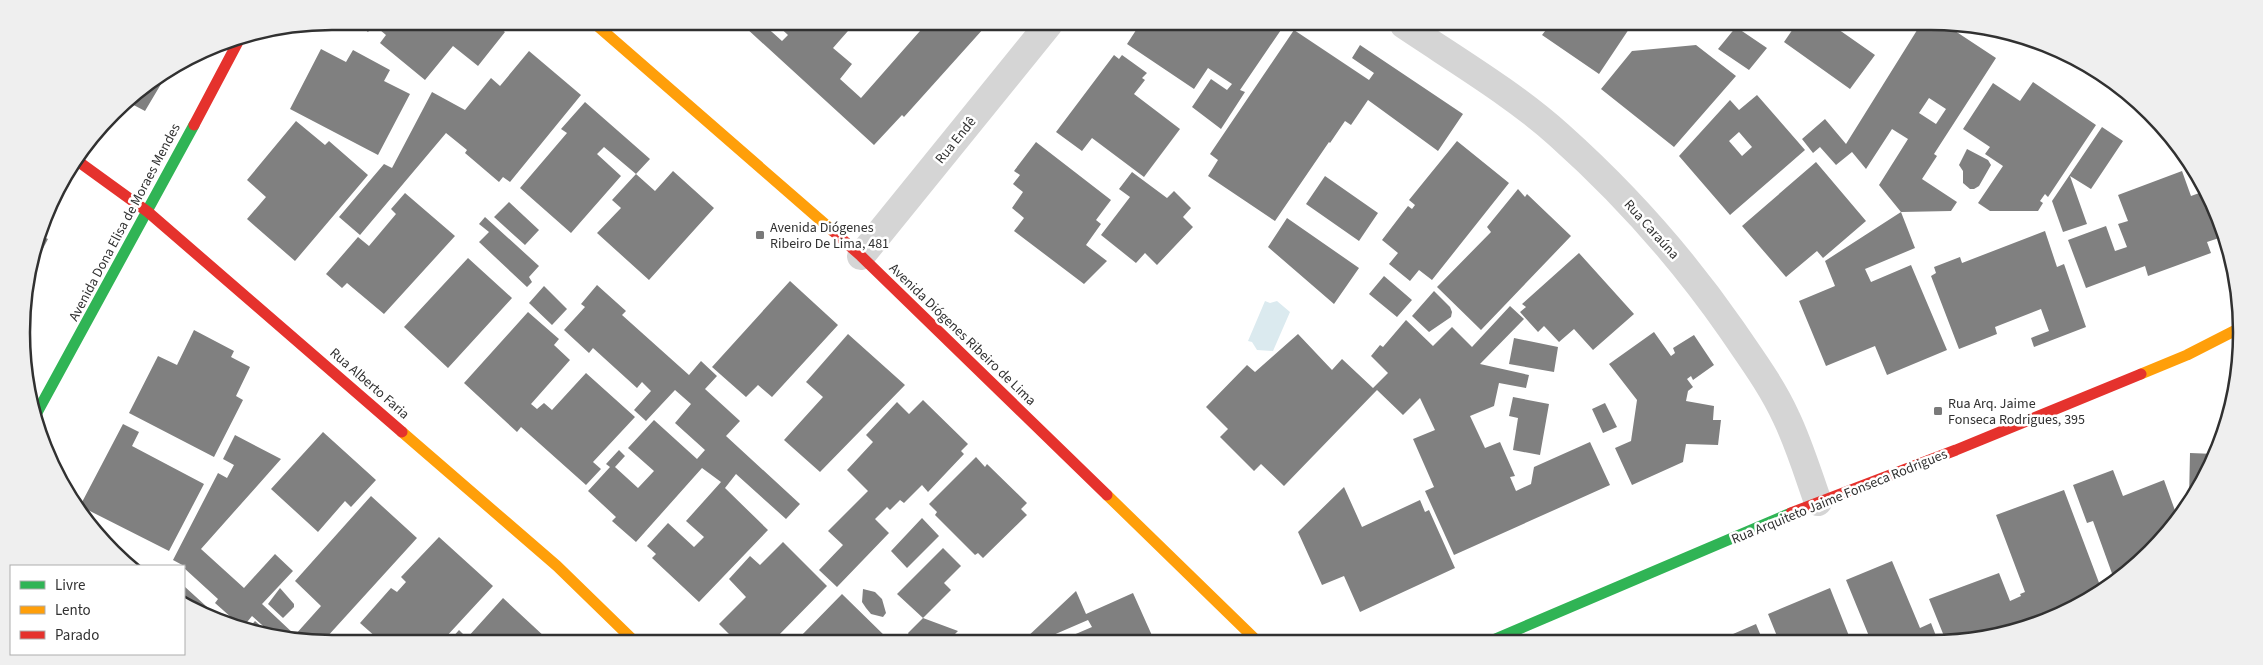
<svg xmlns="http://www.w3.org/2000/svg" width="2263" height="665" viewBox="0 0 2263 665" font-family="'Source Sans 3',sans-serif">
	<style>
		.water { fill: #dbeaef }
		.building { fill: #808080; fill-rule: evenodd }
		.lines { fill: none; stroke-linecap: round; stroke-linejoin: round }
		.street { stroke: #d5d5d5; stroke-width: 28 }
		.fast { stroke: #30b455; stroke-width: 11 }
		.slow { stroke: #ff9f0a; stroke-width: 11 }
		.jam { stroke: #e5322d; stroke-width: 11 }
		.poi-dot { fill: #797979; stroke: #fff; stroke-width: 2 }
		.labels { text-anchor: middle; stroke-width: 5; stroke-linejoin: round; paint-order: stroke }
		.street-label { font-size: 14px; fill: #313131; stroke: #fff }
		.poi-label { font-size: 14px; fill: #313131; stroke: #fff; text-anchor: start }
		.rim { fill: none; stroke: #313131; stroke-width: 2.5 }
	</style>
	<rect width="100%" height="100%" fill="#fff"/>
	<!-- water -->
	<path class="water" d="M1265,301L1270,303L1277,301L1290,312L1273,351L1257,350L1252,342L1248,341Z"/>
	<!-- building -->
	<path class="building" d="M354,21L492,22L505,32L478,66L453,46L425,80L380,43L386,35L374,25L368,32Z
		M749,23H762L782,41L788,35L775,23H855L833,48L852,64L840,79L861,98L927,23L978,24L984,28L904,117L902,115L874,145L745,27Z
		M1140,24L1280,25L1283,27L1240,90L1245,92L1221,129L1192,107L1211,79L1227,90L1232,84L1208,68L1194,89L1127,44Z
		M1549,26H1631L1599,74L1542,35Z
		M1795,26L1835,27L1875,55L1850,89L1784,42Z
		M1736,27L1767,48L1749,70L1718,49Z
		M1919,27H1949L1996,58L1934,154L1937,156L1922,179L1957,202L1951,211L1901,212L1915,248L1865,269L1871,282L1911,265L1947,350L1887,375L1875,346L1826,366L1799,301L1835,286L1825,261L1901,212L1879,185L1908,139L1892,129L1866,169L1852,152L1836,165L1820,147L1813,153L1802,139L1825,119L1846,144ZM1929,98L1946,109L1936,124L1919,113Z
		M1294,30L1369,80L1374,73L1352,58L1360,45L1463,114L1438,151L1368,100L1351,125L1345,121L1330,143L1329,142L1275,221L1208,176L1218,160L1210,154Z
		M1696,45L1736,76L1674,147L1601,89L1632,51Z
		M321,49L346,62L353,50L390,70L384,81L410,94L378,155L290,109Z
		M529,51L581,95L510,182L503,177L499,182L465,153L467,150L446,133L360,235L339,217L384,164L392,168L432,92L465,110L491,78L500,86Z
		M1114,55L1119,59L1122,55L1147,73L1142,78L1145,80L1134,94L1180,129L1144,177L1092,138L1082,151L1056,132Z
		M167,74L145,111L126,101L127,99Z
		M2033,82L2096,125L2048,197L2045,194L2040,201L2043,203L2038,211H1990L1978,203L2003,166L1985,154L1990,147L1963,129L1993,83L2020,101Z
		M1757,95L1805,150L1730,215L1679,156L1730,100L1739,110ZM1739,132L1752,147L1742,156L1729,141Z
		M585,102L650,159L636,174L604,147L597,154L621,176L571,233L520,188L567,133L561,129Z
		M296,121L325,145L329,141L368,175L295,261L247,219L266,197L247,180Z
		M2102,127L2123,141L2091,189L2070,176L2087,224L2063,232L2052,201Z
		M1457,141L1509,183L1432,280L1419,270L1410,281L1389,264L1398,253L1382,240L1408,206L1412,209L1415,205L1409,200Z
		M1036,142L1111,200L1096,220L1101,224L1086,245L1107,261L1084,284L1014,231L1024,218L1012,208L1023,192L1013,184L1020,175L1014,171Z
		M1967,149L1988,160L1991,165L1979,186L1974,189H1970L1963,183V171L1959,165Z
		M1816,162L1866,221L1823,258L1817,251L1786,277L1742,226Z
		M673,171L714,208L649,280L597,233L621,208L612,200L636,174L655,191Z
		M2182,171L2191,196L2202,192L2219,238L2207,242L2211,253L2148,276L2145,266L2086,288L2068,240L2106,226L2115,251L2127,247L2118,224L2128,221L2118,195Z
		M1132,172L1167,198L1174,191L1191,208L1183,217L1193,227L1157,265L1145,253L1136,263L1101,235L1130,197L1119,189Z
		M1325,176L1378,213L1359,241L1306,204Z
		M1518,189L1525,197L1527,194L1571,236L1481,330L1437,287L1491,232L1487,227Z
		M405,193L455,236L384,314L347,283L342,288L326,274L358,237L369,246L396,214L391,209Z
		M509,202L539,230L525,245L494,217Z
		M485,217L539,266L529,277L532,282L527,287L479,242L489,232L479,224Z
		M1287,218L1359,268L1334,304L1268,247Z
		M2045,231L2057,267L2064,264L2086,327L2034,347L2031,338L2049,331L2041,309L1995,327L1997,334L1959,349L1931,276L1936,273L1934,267L1960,257L1962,263Z
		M42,236L48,239L37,260H36Z
		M1579,253L1634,314L1593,350L1574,329L1559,342L1544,326L1538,332L1520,312L1526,307L1522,304Z
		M468,258L512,298L448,368L404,327Z
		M1384,276L1412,300L1397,317L1369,294Z
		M790,281L838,325L772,397L758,385L746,397L712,367Z
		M597,285L626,311L622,315L689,375L701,361L717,376L705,389L740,421L726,436L800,504L786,519L736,474L725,488L768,530L699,602L652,558L656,554L647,546L668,523L694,547L704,537L686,521L721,482L702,468L636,542L612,521L616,517L588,491L610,467L606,464L619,450L625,456L615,467L638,488L654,471L628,448L654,420L697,459L705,450L675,423L691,404L675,390L646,421L634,410L651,391L642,382L637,388L593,348L589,353L564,330L585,307L581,304Z
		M544,286L567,309L552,325L529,303Z
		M1434,291L1450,307L1452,312L1451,317L1429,332L1412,316Z
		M1510,306L1524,319L1480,364L1529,375L1526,388L1499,383L1494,406L1470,416L1485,448L1500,442L1515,476L1510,477L1516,491L1531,484L1534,467L1590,442L1610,485L1454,555L1425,491L1434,487L1413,439L1435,430L1420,398L1403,415L1377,390L1284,486L1261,464L1254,471L1220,437L1228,429L1206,407L1247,365L1255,372L1298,334L1332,370L1342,359L1373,388L1388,373L1371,356L1380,345L1383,347L1406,320L1433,346L1452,327L1472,347Z
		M528,312L559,339L554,345L570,360L531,404L537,409L544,403L552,410L586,373L635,417L593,462L601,469L586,485L521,427L517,432L464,383Z
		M194,330L234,351L231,357L250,367L236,396L243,400L214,457L129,413L158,356L177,365Z
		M1654,332L1671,356L1675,353L1673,348L1694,335L1714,365L1693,380L1691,376L1687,379L1693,387L1688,391L1686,401L1714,406L1713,420H1721L1718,445L1686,444L1683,462L1632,485L1615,448L1631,441L1637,400L1609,364Z
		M848,334L905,385L820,472L784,440L823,397L806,382Z
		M1514,338L1558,347L1554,372L1509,364Z
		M1513,397L1549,404L1540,455L1513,450L1518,418L1509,416Z
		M923,400L968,444L961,451L964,454L928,492L922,485L904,503L900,500L890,510L887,507L875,519L889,533L837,587L819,570L843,545L828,531L868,491L847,470L873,442L866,435L897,402L909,414Z
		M1605,403L1617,427L1603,433L1592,409Z
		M123,424L139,432L132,446L204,484L169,551L80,506Z
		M323,432L376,480L351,507L345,501L318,532L271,489Z
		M235,435L281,459L201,549L244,588L275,554L293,571L262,604L295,635L321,606L295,581L371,496L417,538L326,638H272L269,637L272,634L252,616L243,627L241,626L215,603L218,599L184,568L186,567L173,560L218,473L227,478L234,465L223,459Z
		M2190,453L2215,454L2210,470L2189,499Z
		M976,457L985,467L987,464L1027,503L1021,509L1027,515L983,558L978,553L975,555L935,515L937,512L929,504Z
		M2113,470L2123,496L2164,480L2177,516L2150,553L2114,579L2093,521L2087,523L2073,485Z
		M1344,487L1362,527L1420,500L1425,512L1429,510L1455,568L1360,612L1344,576L1322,585L1298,532Z
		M2064,490L2101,588L2068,612L1971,641H1946L1929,599L1999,573L2010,601L2021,596L2020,594L2025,592L1996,515Z
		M922,518L939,536L907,568L891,551Z
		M439,537L493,586L445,638H377L360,623L391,588L397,592L406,582L401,577Z
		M783,542L827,586L775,639H734L719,624L746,597L729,579L750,556L760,565Z
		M943,548L961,566L944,583L951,590L923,618L897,594Z
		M1892,561L1920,628L1931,623L1938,641H1871L1846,580Z
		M184,586L218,617L184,605Z
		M280,588L294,604V607L283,618L268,604Z
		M1830,588L1851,641H1779L1768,614Z
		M863,589L875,592L882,599L886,613L883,617L871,614L866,608L862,602Z
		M1076,591L1086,614L1133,593L1154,640L1064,639L1092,627L1088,620L1044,639H1025Z
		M842,594L888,639H798Z
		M503,598L546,638H452L459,630L467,638Z
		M923,618L958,631L950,639H911L908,633Z
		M255,621L270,634L268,636L248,629Z
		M1756,624L1763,641H1717Z"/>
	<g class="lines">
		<!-- street -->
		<path class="street" d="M1404,25C1456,60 1512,93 1559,135C1624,193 1682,258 1732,330C1751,358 1772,386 1786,417C1799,444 1808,474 1818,502
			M861,256L1049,24"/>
		<!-- fast -->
		<path class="fast" d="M34,418L194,125
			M1493,640L1791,513"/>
		<!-- slow -->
		<path class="slow" d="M593,22L833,231
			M2141,374L2187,355L2236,330
			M402,432L557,566L632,639
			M1107,495L1256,640"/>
		<!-- jam -->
		<path class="jam" d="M194,125L239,40
			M79,162L148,212L402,432
			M833,231L861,256L1107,495
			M1791,513L1956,450L2141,374"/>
	</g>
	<!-- markers -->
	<g class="poi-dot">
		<rect x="755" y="230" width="10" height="10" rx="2.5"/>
		<rect x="1933" y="406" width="10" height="10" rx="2.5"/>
	</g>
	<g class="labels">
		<!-- street labels -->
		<g class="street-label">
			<text transform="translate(955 140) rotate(-51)" y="5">Rua Endê</text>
			<text transform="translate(124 222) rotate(-62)" y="5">Avenida Dona Elisa de Moraes Mendes</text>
			<text transform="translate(1652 229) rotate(48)" y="5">Rua Caraúna</text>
			<text transform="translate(963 334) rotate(44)" y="5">Avenida Diógenes Ribeiro de Lima</text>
			<text transform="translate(370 383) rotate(41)" y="5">Rua Alberto Faria</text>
			<text transform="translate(1839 496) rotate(-22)" y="5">Rua Arquiteto Jaime Fonseca Rodrigues</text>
		</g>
		<!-- poi labels -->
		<g class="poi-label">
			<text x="770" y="232">Avenida Diógenes<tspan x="770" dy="16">Ribeiro De Lima, 481</tspan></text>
			<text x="1948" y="408">Rua Arq. Jaime<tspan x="1948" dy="16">Fonseca Rodrigues, 395</tspan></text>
		</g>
	</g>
	<!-- crop -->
	<path d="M0 0H2263V665H0ZM332 30H1931A302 302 0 0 1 2233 332V333A302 302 0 0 1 1931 635H332A302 302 0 0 1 30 333V332A302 302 0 0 1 332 30Z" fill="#efefef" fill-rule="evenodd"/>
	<path class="rim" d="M332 30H1931A302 302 0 0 1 2233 332V333A302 302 0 0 1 1931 635H332A302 302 0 0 1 30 333V332A302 302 0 0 1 332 30Z"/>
	<!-- legend -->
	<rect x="10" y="565" width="175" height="90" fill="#ffffff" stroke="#adadad"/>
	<rect x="20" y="581" width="25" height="8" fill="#30b455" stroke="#adadad"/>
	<text x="55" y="590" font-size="15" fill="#313131">Livre</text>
	<rect x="20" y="606" width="25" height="8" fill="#ff9f0a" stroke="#adadad"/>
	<text x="55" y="615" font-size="15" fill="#313131">Lento</text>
	<rect x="20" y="631" width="25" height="8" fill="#e5322d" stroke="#adadad"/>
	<text x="55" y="640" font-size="15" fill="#313131">Parado</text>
</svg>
